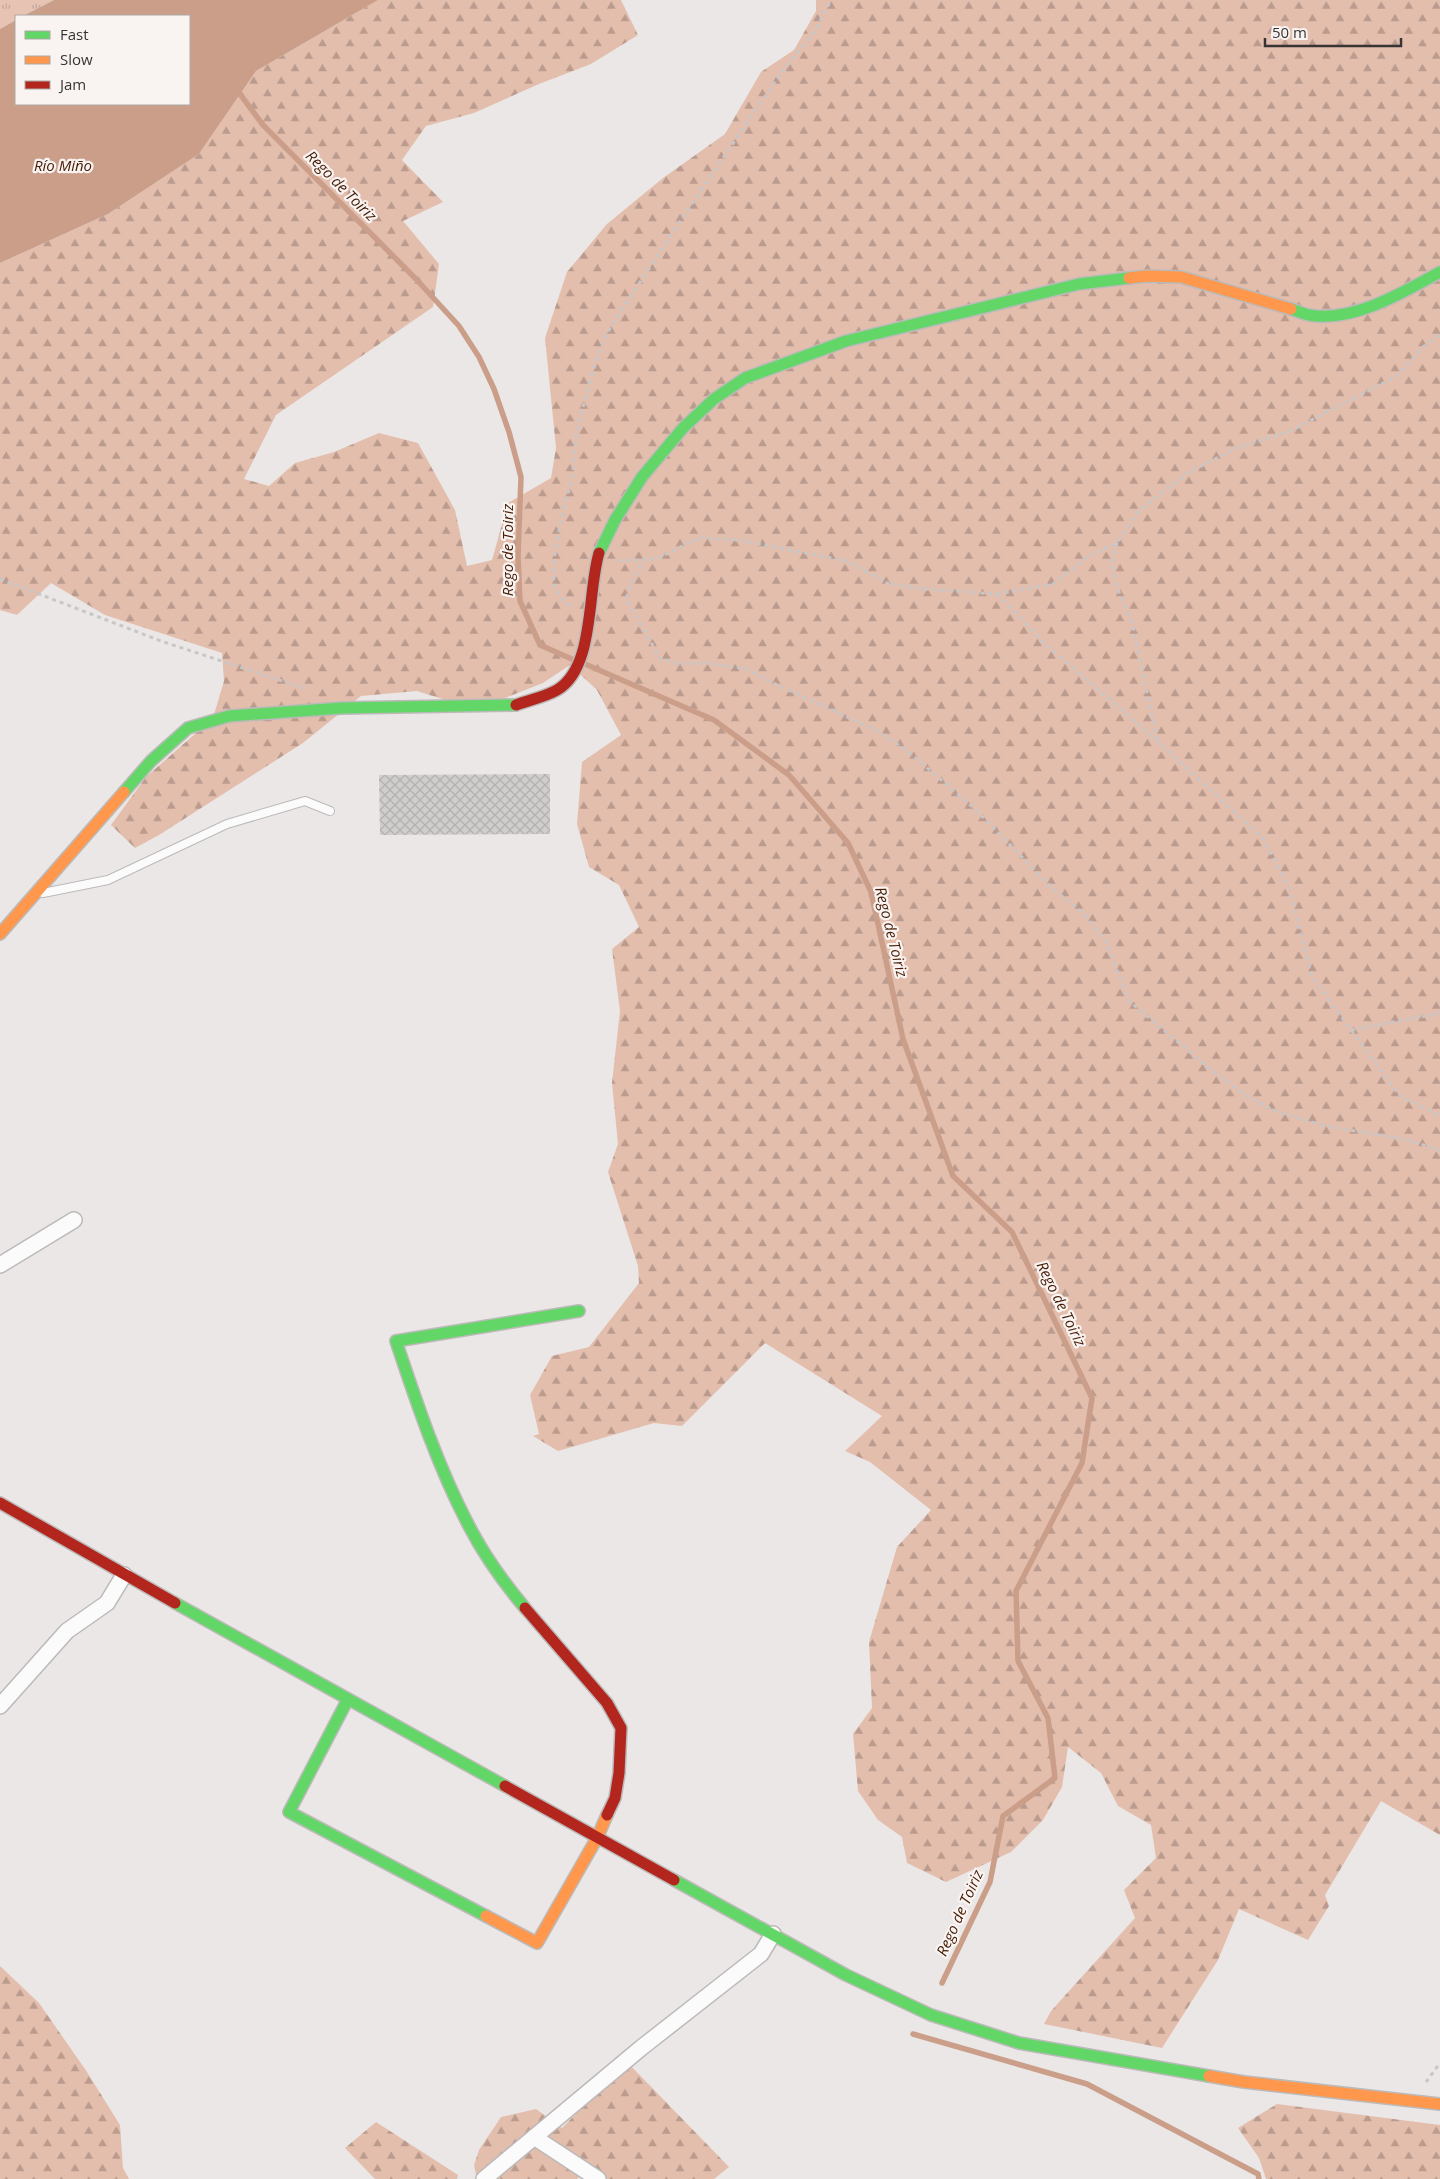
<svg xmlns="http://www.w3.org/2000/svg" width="1440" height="2179" viewBox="0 0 1440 2179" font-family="'Open Sans',sans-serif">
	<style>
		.grass { fill: url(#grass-tufts) }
		.forest { fill: url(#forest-firs) }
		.water { fill: #ca9e89 }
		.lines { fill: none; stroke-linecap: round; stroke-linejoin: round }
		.stream { stroke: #ca9e89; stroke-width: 5.5 }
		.building { fill: url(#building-cross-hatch) }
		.lane-casing { stroke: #bcbab9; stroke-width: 10 }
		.street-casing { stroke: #bcbab9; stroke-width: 18 }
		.fast-casing { stroke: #bcbab9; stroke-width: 14 }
		.slow-casing { stroke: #bcbab9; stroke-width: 14 }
		.jam-casing { stroke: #bcbab9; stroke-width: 14 }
		.path { stroke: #c8c6c6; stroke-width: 3; stroke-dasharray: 4 4; stroke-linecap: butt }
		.lane { stroke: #fcfbfb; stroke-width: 8 }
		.street { stroke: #fcfbfb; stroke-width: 15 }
		.fast { stroke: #63d668; stroke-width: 11 }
		.slow { stroke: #ff974d; stroke-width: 11 }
		.jam { stroke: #b3261e; stroke-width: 11 }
		.labels { text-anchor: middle; stroke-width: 4.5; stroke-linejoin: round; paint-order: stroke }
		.water-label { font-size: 15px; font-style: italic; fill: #451b05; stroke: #f9f4f1 }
	</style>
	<defs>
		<pattern id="grass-tufts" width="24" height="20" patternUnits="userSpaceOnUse" patternTransform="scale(1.25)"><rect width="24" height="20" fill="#e6c3b3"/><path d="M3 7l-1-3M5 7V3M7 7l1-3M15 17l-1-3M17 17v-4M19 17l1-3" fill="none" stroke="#c6a89b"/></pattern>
		<pattern id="forest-firs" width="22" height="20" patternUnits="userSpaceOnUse" patternTransform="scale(1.25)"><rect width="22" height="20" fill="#e4bead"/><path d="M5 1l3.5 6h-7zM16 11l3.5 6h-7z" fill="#ba9b8e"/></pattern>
		<pattern id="building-cross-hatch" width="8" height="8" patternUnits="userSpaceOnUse" patternTransform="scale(1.25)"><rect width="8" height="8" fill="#d0cecd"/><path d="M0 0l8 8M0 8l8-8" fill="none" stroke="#b3b2b1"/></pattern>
	</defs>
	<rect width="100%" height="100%" fill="#eae7e6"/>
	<!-- grass -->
	<path class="grass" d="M0,0H54L23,16H16V20L0,29Z"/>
	<!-- forest -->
	<path class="forest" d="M378,0H621L638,35L591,64L539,84L474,113L426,126L402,160L443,202L403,221L439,264L433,307L276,415L244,479L269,486L295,463L334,452L379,433L418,443L455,510L467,566L492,560L508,503L551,478L556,448L545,338L567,272L607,224L663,178L725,134L761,72L794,50L816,11V0H1440V1835L1381,1801L1325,1895L1329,1906L1308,1940L1239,1909L1218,1960L1162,2048L1044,2024L1051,2011L1135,1918L1124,1890L1156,1858L1151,1825L1118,1806L1101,1773L1068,1747L1062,1787L1043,1820L1011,1852L946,1882L907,1863L902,1837L878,1820L858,1791L853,1734L872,1708L869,1642L897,1547L931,1510L870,1462L845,1451L882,1416L765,1343L682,1426L654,1423L558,1451L533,1436L539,1434L530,1395L552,1356L589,1347L639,1283L638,1266L608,1172L618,1144L612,1083L620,1011L612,949L639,927L619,885L589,867L577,824L582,762L621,735L597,690L570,665L543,683L495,702L455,703L417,691L361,696L303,743L159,835L135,848L111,825L146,777L213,718L224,681L222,653L105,615L51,583L17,615L0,610V263L108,214L199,154L256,71Z
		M0,1966L39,2003L87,2072L120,2125L123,2168L129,2179H0Z
		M627,2062L729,2167L714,2179H603L587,2171L577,2179H477L474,2165L479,2150L501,2117L536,2109L562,2128Z
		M1277,2104L1440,2125V2179H1266L1259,2158L1238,2128Z
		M376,2122L458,2175L457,2179H375L345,2148Z"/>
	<!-- water -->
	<path class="water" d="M54,0H378L256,71L199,154L108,214L0,263V29L16,20V104H189V16H23Z"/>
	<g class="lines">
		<!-- stream -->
		<path class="stream" d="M237,90L263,125L416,279L459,326L479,357L494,389L509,432L521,477L518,556L520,601L540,645L574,660
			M585,664L714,720L789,775L848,843L871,892L903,1039L953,1176L1012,1232L1092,1398L1082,1463L1016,1591L1018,1661L1048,1718L1055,1778L1003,1816L990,1882L942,1983
			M913,2034L1087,2084L1258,2174L1259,2179"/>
	</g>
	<!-- building -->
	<path class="building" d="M550,774V834L380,835L379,775Z"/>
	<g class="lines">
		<defs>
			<path id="lane" d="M43,893L108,880L227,824L305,801L330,811"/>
			<path id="street" d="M0,1265L74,1220
				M0,1706L67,1631L107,1603L124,1575
				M534,2137L598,2179
				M484,2179L641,2048L761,1954L773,1934"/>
			<path id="fast" d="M1291,309C1297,311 1303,314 1309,315C1352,323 1404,292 1440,272
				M599,553L615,520L642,477L683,428L714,399L745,378L846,341L1079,284L1129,278
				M124,792L151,761L188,728L229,716L342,708L516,705
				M175,1603L505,1786
				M525,1608C504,1583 484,1555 469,1526C438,1467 417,1404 396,1341L579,1311
				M348,1699L289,1812L486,1916
				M674,1880L846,1975L931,2015L1019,2043L1209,2076"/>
			<path id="slow" d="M1129,278L1147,276L1181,277L1291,309
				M0,934L124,792
				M486,1916L537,1943L597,1838L607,1815
				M1209,2076L1244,2082L1440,2104"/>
			<path id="jam" d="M516,705C529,700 545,697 557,690C595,668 587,592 599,553
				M0,1503L175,1603
				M525,1608L607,1703L621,1728L619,1773L615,1798L607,1815
				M505,1786L674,1880"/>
		</defs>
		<!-- lane casing -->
		<use href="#lane" class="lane-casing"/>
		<!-- street casing -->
		<use href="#street" class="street-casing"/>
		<!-- fast casing -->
		<use href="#fast" class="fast-casing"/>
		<!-- slow casing -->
		<use href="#slow" class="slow-casing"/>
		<!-- jam casing -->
		<use href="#jam" class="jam-casing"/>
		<!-- path -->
		<path class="path" d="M1117,543L1112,563L1117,587L1133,626L1157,740
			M645,558L634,577L626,599L660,658L678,664L707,663L747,669L773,683L876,730L910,753L974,808L1052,888L1083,913L1106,942L1129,1001L1204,1064L1244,1094L1275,1111L1325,1126L1404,1139L1440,1150
			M618,561L656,559L699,538L739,540L847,561L887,583L924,589L997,594L1043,642L1146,731L1263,838L1289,888L1312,977L1399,1095L1440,1116
			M0,579L161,641L307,689
			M997,594L1053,584L1087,557L1117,543L1139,510L1189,472L1237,448L1290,431L1397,376L1423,347L1440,334
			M570,606L561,598L554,585V560L561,520L572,479L577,429L597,357L610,328L679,223L776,80L816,29L831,0
			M1351,1030L1440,1013
			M1426,2082L1440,2063"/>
		<!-- lane -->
		<use href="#lane" class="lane"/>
		<!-- street -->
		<use href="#street" class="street"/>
		<!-- fast -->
		<use href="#fast" class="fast"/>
		<!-- slow -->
		<use href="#slow" class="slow"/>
		<!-- jam -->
		<use href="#jam" class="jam"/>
	</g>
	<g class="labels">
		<!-- water labels -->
		<g class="water-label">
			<text x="63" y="171">Río Miño</text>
			<text transform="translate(341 186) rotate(45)" y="5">Rego de Toiriz</text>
			<text transform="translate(508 550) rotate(-90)" y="5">Rego de Toiriz</text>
			<text transform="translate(891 932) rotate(76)" y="5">Rego de Toiriz</text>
			<text transform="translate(1061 1304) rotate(64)" y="5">Rego de Toiriz</text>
			<text transform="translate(960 1913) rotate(-66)" y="5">Rego de Toiriz</text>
		</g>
	</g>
	<!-- legend -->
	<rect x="15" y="15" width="175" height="90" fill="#f9f4f1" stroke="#aba8a5"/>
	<rect x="25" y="31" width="25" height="8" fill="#63d668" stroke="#aba8a5"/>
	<text x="60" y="40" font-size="15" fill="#373534">Fast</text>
	<rect x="25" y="56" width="25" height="8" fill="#ff974d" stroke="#aba8a5"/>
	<text x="60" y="65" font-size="15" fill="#373534">Slow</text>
	<rect x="25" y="81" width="25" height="8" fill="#b3261e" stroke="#aba8a5"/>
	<text x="60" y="90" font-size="15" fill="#373534">Jam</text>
	<!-- scale -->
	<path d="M1265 38v8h136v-8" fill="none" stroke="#373534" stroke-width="2.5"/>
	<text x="1272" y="38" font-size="15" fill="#373534" stroke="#f9f4f1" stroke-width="4" paint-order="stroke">50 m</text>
</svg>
